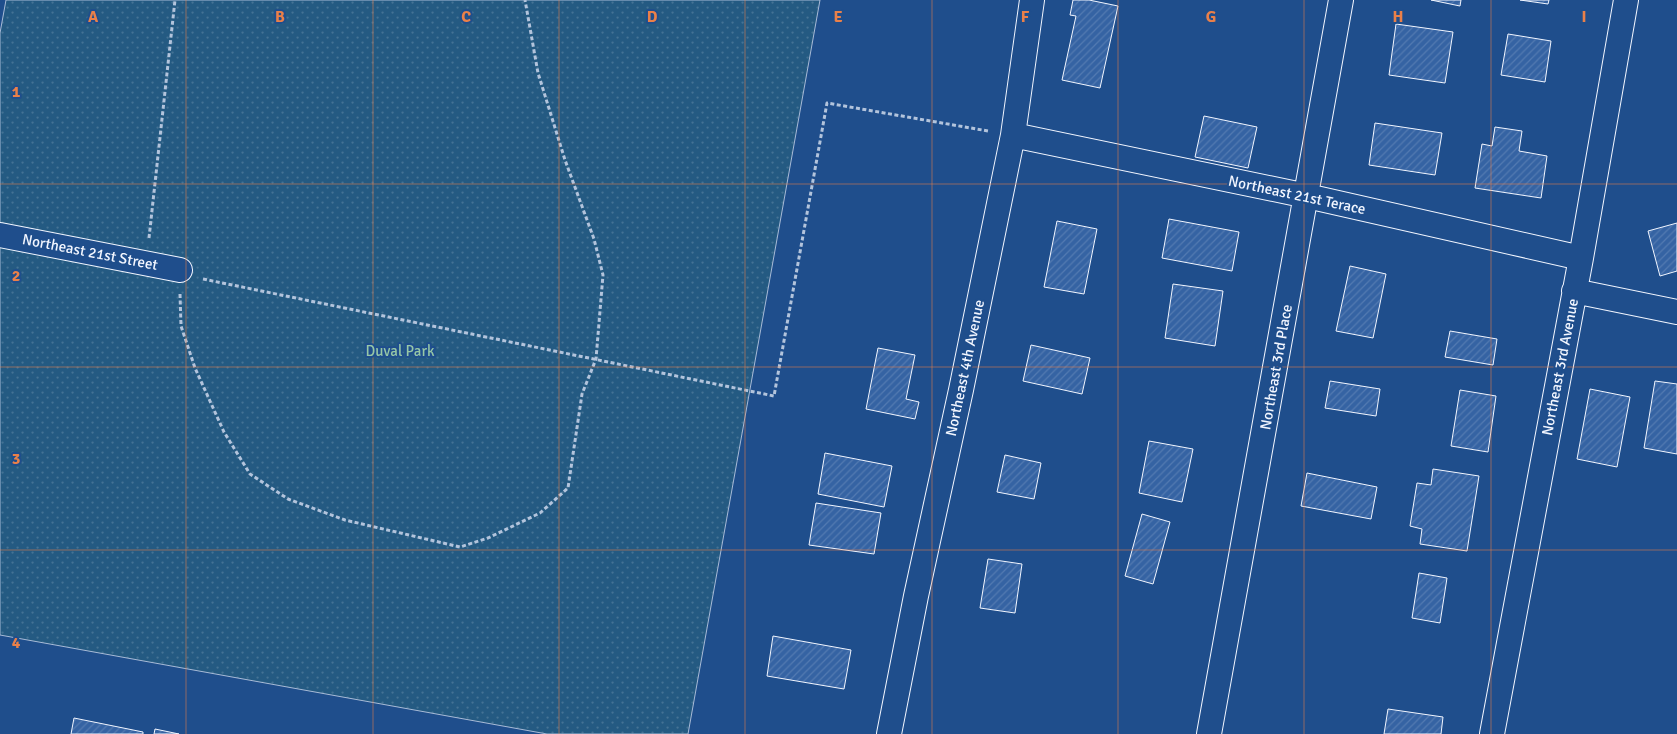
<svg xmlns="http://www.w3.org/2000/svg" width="1677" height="734" viewBox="0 0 1677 734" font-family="Signika,sans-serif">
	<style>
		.park { fill: url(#park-dots); stroke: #a8bbd7 }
		.building { fill: url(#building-hatch); stroke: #f2f6ff }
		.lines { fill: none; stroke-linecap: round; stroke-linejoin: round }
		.street-casing { stroke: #f2f6ff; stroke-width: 26 }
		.path { stroke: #b3c4dc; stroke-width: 3; stroke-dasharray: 4 2.5; stroke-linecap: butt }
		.street { stroke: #1f4e8c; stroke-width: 24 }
		.grid { fill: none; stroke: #ea8049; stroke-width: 1; stroke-opacity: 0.55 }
		.labels { text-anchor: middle; stroke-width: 4; stroke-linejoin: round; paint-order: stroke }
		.street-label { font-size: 15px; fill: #f2f6ff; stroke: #1f4e8c }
		.park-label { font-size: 15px; fill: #97c8a6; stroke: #1f4e8c }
		.grid-label { font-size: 16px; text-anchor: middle; font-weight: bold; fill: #ea8049; stroke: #1f4e8c; stroke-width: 4; stroke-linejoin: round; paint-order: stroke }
	</style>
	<defs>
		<pattern id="park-dots" width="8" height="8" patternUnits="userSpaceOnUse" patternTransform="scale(1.25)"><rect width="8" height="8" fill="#245a82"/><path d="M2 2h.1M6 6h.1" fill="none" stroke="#447295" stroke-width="1.8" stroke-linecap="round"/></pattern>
		<pattern id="building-hatch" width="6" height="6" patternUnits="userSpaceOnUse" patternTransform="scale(1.25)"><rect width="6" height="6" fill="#3563a3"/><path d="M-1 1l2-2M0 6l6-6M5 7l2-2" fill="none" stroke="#537ab1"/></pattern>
	</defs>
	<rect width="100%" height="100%" fill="#1f4e8c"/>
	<!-- park -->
	<path class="park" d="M6,0H820L688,734H547L0,635V33Z"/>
	<!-- building -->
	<path class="building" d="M1073,0H1089L1118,6L1100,88L1062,80L1076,16L1070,15Z
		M1431,0H1461L1460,6Z
		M1520,0H1549L1548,4Z
		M1396,24L1453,32L1445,83L1389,75Z
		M1508,34L1551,41L1545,82L1501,75Z
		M1204,116L1257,127L1248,168L1195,157Z
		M1375,123L1442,133L1435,175L1369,165Z
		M1495,127L1522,131L1519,151L1547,156L1541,198L1475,188L1482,144L1492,146Z
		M1169,219L1239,232L1232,271L1162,258Z
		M1057,221L1097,229L1084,294L1044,287Z
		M1677,223V271L1660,276L1648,231Z
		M1350,266L1386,274L1373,338L1336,331Z
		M1173,284L1223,291L1215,346L1165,338Z
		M1450,331L1497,339L1493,365L1445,357Z
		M1031,345L1090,358L1082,394L1023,381Z
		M878,348L915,355L906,399L919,402L915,419L866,409Z
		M1330,381L1380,389L1376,416L1325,408Z
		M1655,381L1677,384V454L1644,448Z
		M1590,389L1630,397L1617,467L1577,459Z
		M1460,390L1496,396L1488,452L1451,446Z
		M1149,441L1193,449L1182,502L1139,493Z
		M825,453L892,466L884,507L818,494Z
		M1005,455L1041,463L1034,499L997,492Z
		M1433,469L1479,476L1467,551L1420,544L1422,529L1410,526L1417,483L1431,485Z
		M1307,473L1377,487L1371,519L1301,506Z
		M816,503L881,513L874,554L809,545Z
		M1142,514L1170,522L1153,584L1125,576Z
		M988,559L1022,564L1015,613L980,608Z
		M1419,573L1447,578L1440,623L1412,618Z
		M773,636L851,650L844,689L767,676Z
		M1388,709L1443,717L1441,734H1384Z
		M74,718L143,732V734H71Z
		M155,729L179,734H154Z"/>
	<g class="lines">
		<defs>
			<path id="street" d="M1013,135L1307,196L1581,258
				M0,235L180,270
				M1574,291L1677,312
				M889,734L916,596L961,390L1013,135L1032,0
				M1209,734L1341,0
				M1492,734L1581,258L1626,0"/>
		</defs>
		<!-- street casing -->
		<use href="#street" class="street-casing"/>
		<!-- path -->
		<path class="path" d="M149,238L175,0
			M203,279L774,396L827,103L988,131
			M180,294L181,326L195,368L224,432L250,474L288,499L345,520L460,547L488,538L540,513L568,488L582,394L596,359L603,275L594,239L565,160L538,73L525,0"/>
		<!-- street -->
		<use href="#street" class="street"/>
	</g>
	<!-- grid -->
	<path class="grid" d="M186,0V734M373,0V734M559,0V734M745,0V734M932,0V734M1118,0V734M1304,0V734M1491,0V734M0,184H1677M0,367H1677M0,550H1677"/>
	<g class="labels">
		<!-- street labels -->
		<g class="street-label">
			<text transform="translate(1297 195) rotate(12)" y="5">Northeast 21st Terace</text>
			<text transform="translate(90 252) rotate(11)" y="5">Northeast 21st Street</text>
			<text transform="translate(1276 367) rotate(-80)" y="5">Northeast 3rd Place</text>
			<text transform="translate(1560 367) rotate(-79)" y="5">Northeast 3rd Avenue</text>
			<text transform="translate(965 368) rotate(-78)" y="5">Northeast 4th Avenue</text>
		</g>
		<!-- park labels -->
		<g class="park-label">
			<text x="400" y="356">Duval Park</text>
		</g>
	</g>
	<g class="grid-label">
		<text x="93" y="22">A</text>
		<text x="280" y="22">B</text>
		<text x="466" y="22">C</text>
		<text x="652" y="22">D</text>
		<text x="838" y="22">E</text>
		<text x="1025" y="22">F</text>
		<text x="1211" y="22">G</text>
		<text x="1398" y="22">H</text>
		<text x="1584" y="22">I</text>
		<text x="16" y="97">1</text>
		<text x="16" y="281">2</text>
		<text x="16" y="464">3</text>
		<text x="16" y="648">4</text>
	</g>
</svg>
